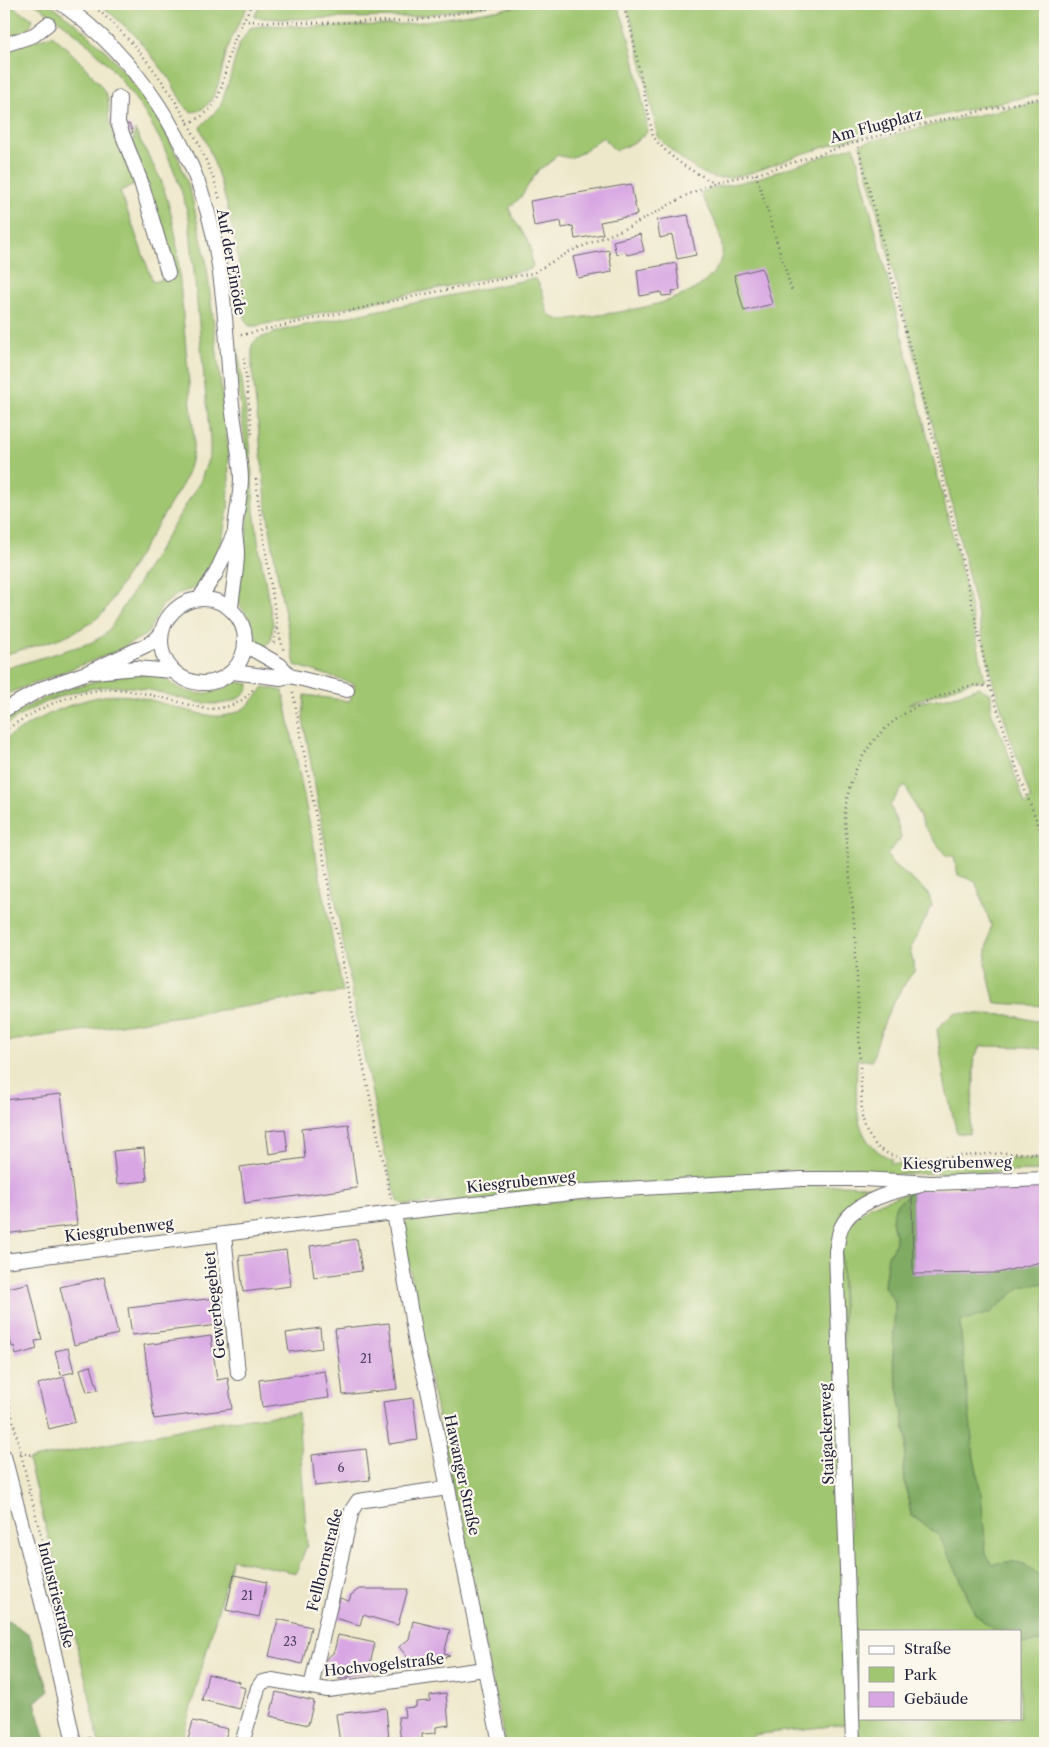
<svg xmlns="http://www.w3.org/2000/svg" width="1049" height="1747" viewBox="0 0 1049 1747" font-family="'Libre Caslon Text',serif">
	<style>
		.green { fill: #a0c671; stroke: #617456 }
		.forest { fill: #80ab63; stroke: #51664f }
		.building { fill: #d8a7e3 }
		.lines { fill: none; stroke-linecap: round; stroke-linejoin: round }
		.minor-casing { stroke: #69676d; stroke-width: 16 }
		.path { stroke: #69676d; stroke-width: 2.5; stroke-dasharray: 1 4; stroke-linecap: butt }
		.minor { stroke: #fff; stroke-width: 14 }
		.labels { text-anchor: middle; stroke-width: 4.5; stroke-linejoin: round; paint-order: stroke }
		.number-label { font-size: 12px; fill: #504365 }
		.street-label { font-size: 15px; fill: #22223b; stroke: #fbf7ec }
	</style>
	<rect width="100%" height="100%" fill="#fbf7ec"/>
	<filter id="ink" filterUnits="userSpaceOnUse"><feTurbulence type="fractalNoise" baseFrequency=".02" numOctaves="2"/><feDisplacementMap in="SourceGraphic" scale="10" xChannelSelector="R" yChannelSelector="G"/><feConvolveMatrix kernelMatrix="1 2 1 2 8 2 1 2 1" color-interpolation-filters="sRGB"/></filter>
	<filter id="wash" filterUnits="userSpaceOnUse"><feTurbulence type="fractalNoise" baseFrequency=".0096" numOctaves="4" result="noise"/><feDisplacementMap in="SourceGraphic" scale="20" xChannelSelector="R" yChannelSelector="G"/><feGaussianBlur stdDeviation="1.12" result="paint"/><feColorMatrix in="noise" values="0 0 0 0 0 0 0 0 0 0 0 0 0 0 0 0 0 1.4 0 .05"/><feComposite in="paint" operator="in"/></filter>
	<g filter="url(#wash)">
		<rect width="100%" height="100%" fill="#eee8cb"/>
		<!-- green -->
		<path class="green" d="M4,4H8L33,19C29,35 18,35 4,40Z
			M35,4H50L80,27L108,53L129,78L150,106L166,133L179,160L191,193L206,260L228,446L229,482L228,510L220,549L199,587L179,593L162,606L147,634L112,653L4,695V669L90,643L103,636L111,627L200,482L210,454V440L189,219C169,131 112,51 35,4Z
			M100,4H249C241,19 233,33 227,50C221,69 218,111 191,112L184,106L169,78L135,35Z
			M261,4H492L426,15L410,17L279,19L254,17Z
			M532,4L617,5C633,39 639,86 647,124V132L637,141L615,151L603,137L581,153L570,158L556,155L550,163L539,169L520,198L509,208C513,222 524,231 530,245C532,250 530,258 533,265L531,269L256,326H249L245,320C241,269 233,219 217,171C212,156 206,142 200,127L220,107L229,81L239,45L250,28L266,25L319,27L408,24Z
			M626,4H1045V93C982,106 919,119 857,137C838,143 818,149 799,155C774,164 746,178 719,178C702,178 667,149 658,136L634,29Z
			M52,35C65,45 101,82 107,96C110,104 107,115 110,123C118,144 128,164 134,185L120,191L153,282L174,276L170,249L133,144L135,130L161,180L170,209L176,237L194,438C193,455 190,470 182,485L104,612C77,638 38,644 4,655V51Z
			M1045,101V1006L995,1003L985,963L991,925L975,881L958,875L954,856H946L924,826L905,785L890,805L899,828L901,838L887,855L893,864L928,893L932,906L910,950L915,970C891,1001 882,1024 872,1061L857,1059C857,1097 849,1142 892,1159L890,1163L928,1166L963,1163L992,1159H1045V1171L902,1174L404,1205L398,1201L387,1165L359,1032L303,719L305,695L350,701L355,684L295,665L278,578L267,510L252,367V345L257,339L283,330L531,279H536C539,284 541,289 543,294C547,310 545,318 564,320C605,313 696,308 717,267C719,264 722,260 722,257C724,235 711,212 700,193L712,188L752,180L854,146L969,600L985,681H972L908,704L958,695L978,687L991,694V711L1007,750L1025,805L1031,799L1014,749L993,682L941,457L860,144L940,123Z
			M238,349L250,444L254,510L259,548L273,624L271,640L266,646H259C255,637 254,627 249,619C245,612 241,608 238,601L248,522L249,477L234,353Z
			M129,674C138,675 152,673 161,677C167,679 174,686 181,689C201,698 219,692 237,682L249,684V687C229,721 174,694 145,689C131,686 117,686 103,687C68,690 31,706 4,727V721C41,695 85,682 129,674Z
			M264,687L283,691L343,992L4,1042V740C33,720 80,696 116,695C150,695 180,712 213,716C223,717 235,714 243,709C251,703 258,695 264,687Z
			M954,1013L1009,1015L1045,1023V1050L1029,1047L981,1046L974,1059V1084L969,1134L957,1133L945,1084L937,1029Z
			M841,1185L890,1187L841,1217L848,1724L753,1735L752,1743H505L420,1330L404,1237V1223L412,1216L660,1190Z
			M912,1191L896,1205L892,1219L896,1242L888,1256L884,1286L895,1302L893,1358L907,1440L903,1470L911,1515L939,1535L959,1576L975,1614L995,1631H860V1718H1020V1644L1045,1641V1743H857L841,1244L846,1227L869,1206Z
			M1045,1261V1598H1043L1026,1595L981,1556L957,1315Z
			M298,1413L307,1545L296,1573L232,1559L181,1743H99L88,1688L28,1460L222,1421Z"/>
		<!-- forest -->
		<path class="forest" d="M912,1191L913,1274L997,1273L1004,1259L1045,1258V1283L1021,1287L990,1313L962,1321L960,1325L974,1457L981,1493L986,1554L992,1564C1019,1560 1022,1560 1042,1578L1039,1591L1043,1598H1045V1641L1020,1644V1631H995L975,1614L959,1576L939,1535L911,1515L903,1470L907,1440L893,1358L895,1302L884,1286L888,1256L896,1242L892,1219L896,1205Z
			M8,1621L29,1634L49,1690L35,1702L46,1740L39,1743H4V1623Z"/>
		<g id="blocks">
			<!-- building -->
			<path class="building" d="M129,124L133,132L127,136L122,127Z
				M631,184L637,215L600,222L603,234L575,239L573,226L562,228L561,221L534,226L530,201Z
				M688,215L696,255L677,259L672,235L660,238L657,220Z
				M640,234L644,251L627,255L626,252L616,254L613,241Z
				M609,250L612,272L578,278L573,257Z
				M676,263L680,290L672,291L673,295L662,296L661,292L640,296L637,270Z
				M762,268L772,304L744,311L734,275Z
				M61,1094L77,1225L4,1234V1100Z
				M348,1124L357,1188L245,1203L240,1167L305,1158L302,1129Z
				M285,1129L288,1151L269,1154L266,1131Z
				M144,1148L147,1181L117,1184L113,1151Z
				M1045,1184V1261L998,1273L913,1274L912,1191L935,1189Z
				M357,1239L362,1271L314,1277L310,1246Z
				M286,1250L291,1286L243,1292L239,1256Z
				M104,1277L118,1334L74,1345L60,1287Z
				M29,1283L42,1340L35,1341L37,1349L16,1355L14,1346L12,1347L4,1313V1289Z
				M216,1298L219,1325L132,1335L128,1308Z
				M389,1323L397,1389L343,1395L335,1329Z
				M320,1328L322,1348L289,1352L286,1333Z
				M211,1336L217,1380L228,1378L232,1409L154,1419L144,1345Z
				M68,1348L74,1372L61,1375L55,1351Z
				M91,1366L98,1390L87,1392L80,1369Z
				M325,1371L329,1398L262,1407L259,1380Z
				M64,1377L75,1422L49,1429L38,1384Z
				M413,1398L418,1440L389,1444L383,1402Z
				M366,1449L370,1480L315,1486L312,1455Z
				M234,1575L267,1582L259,1617L226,1610Z
				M359,1589H408L398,1625L363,1615L360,1625L334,1618L340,1598L349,1601L351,1595Z
				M278,1619L311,1627L302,1664L269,1656Z
				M413,1621L450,1630L444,1654L450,1656L414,1665L399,1647L409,1639Z
				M338,1635L375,1643L369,1668L375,1670L339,1679L324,1661L334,1652Z
				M208,1674L240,1682L239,1686L245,1688L240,1709L202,1700Z
				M276,1692L314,1701L308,1725L270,1716Z
				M446,1693L449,1725L436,1727V1733L422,1734V1739L401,1741L398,1717H405L404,1708L416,1707V1702L430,1701V1695Z
				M386,1708L389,1739L340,1743L336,1714Z
				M193,1721L228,1729L225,1739L232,1741L231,1743H187Z"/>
		</g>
	</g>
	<g filter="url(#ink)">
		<use href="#blocks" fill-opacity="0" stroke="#69676d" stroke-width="1"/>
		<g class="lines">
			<defs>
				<path id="minor" d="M62,4C137,57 193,143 213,233C224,284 227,343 231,395C233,422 240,451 241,478C241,495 236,513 235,530C235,538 237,545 237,553C237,572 232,591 231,609
					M4,45L34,35L48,24
					M119,98L118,123L141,182L168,273
					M161 641a42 42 0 1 1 84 0a42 42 0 1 1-84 0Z
					M199,599L216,573L234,534
					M245,645L280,665L290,676
					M94,672L136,668L172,671
					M232,672L281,678L290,676L347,690
					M4,710L43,688L86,673L136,650L153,642L161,634
					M394,1213L416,1343L428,1390L500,1743
					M224,1234L238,1373
					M4,1261L394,1213L589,1191L801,1179H863L931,1183L1045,1179
					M4,1456L50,1634L74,1743
					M311,1687L352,1510L358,1501L448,1488
					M242,1743L258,1688L262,1682L272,1680L328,1690L485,1669
					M853,1743L836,1251C838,1244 838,1234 841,1228C852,1202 893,1191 918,1186"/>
			</defs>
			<!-- minor casing -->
			<use href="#minor" class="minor-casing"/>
			<!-- path -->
			<path class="path" d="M91,4C141,45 179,99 205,158C211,172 217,186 220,201
				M620,4L624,9L631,29L653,136C668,157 691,172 715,182
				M243,21L322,23L393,21L426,19L512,4
				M188,123C226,109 221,78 232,46C238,31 245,17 252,4
				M857,142L936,450L969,590L990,687L1019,775L1045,842
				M756,174L792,291
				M241,335L420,295L533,273L569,252L631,226L687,195L715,182L760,173L857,142L919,125L1045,97
				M244,358L252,434
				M256,479L258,500L277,625L273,647
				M278,629L284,652
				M989,687C970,681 946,694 928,701C880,722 849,761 845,814C845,824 846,834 847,844C849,875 853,905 855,935C858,996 860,1056 862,1117L866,1131L877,1147L890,1155L903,1158H935L1004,1153L1045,1154
				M293,692L347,986L391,1199
				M4,731C38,708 82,685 125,690C153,694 180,703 207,709C225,709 243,704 254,688
				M4,1382L30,1492
				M20,1453L34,1455
				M28,1493L30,1492L57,1600
				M89,1737L90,1743"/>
			<!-- minor -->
			<use href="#minor" class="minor"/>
		</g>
	</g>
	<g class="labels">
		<!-- number labels -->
		<g class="number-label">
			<text x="366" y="1363">21</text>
			<text x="341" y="1472">6</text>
			<text x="247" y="1600">21</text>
			<text x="290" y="1646">23</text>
		</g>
		<!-- street labels -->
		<g class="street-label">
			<text transform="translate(876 126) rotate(-15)" y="5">Am Flugplatz</text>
			<text transform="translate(231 262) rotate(80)" y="5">Auf der Einöde</text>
			<text transform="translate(957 1163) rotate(-1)" y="5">Kiesgrubenweg</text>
			<text transform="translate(521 1182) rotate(-6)" y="5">Kiesgrubenweg</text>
			<text transform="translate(119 1230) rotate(-7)" y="5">Kiesgrubenweg</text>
			<text transform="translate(215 1305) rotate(-96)" y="5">Gewerbegebiet</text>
			<text transform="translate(827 1434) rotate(-92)" y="5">Staigackerweg</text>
			<text transform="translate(462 1475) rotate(78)" y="5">Hawanger Straße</text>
			<text transform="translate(325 1560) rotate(-76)" y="5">Fellhornstraße</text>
			<text transform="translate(56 1595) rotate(76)" y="5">Industriestraße</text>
			<text transform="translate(384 1665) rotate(-6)" y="5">Hochvogelstraße</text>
		</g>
	</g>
	<!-- margin -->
	<rect width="1049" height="1747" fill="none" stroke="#fbf7ec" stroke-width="20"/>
	<!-- legend -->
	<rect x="859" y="1630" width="162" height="90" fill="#fbf7ec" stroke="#a4a2a5"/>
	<rect x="869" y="1646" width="25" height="8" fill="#ffffff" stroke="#a4a2a5"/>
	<text x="904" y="1654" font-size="15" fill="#22223b">Straße</text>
	<rect x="869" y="1667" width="25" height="15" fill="#a0c671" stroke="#a4a2a5"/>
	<text x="904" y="1680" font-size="15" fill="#22223b">Park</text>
	<rect x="869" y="1692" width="25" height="15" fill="#d8a7e3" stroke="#a4a2a5"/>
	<text x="904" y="1704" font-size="15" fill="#22223b">Gebäude</text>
</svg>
